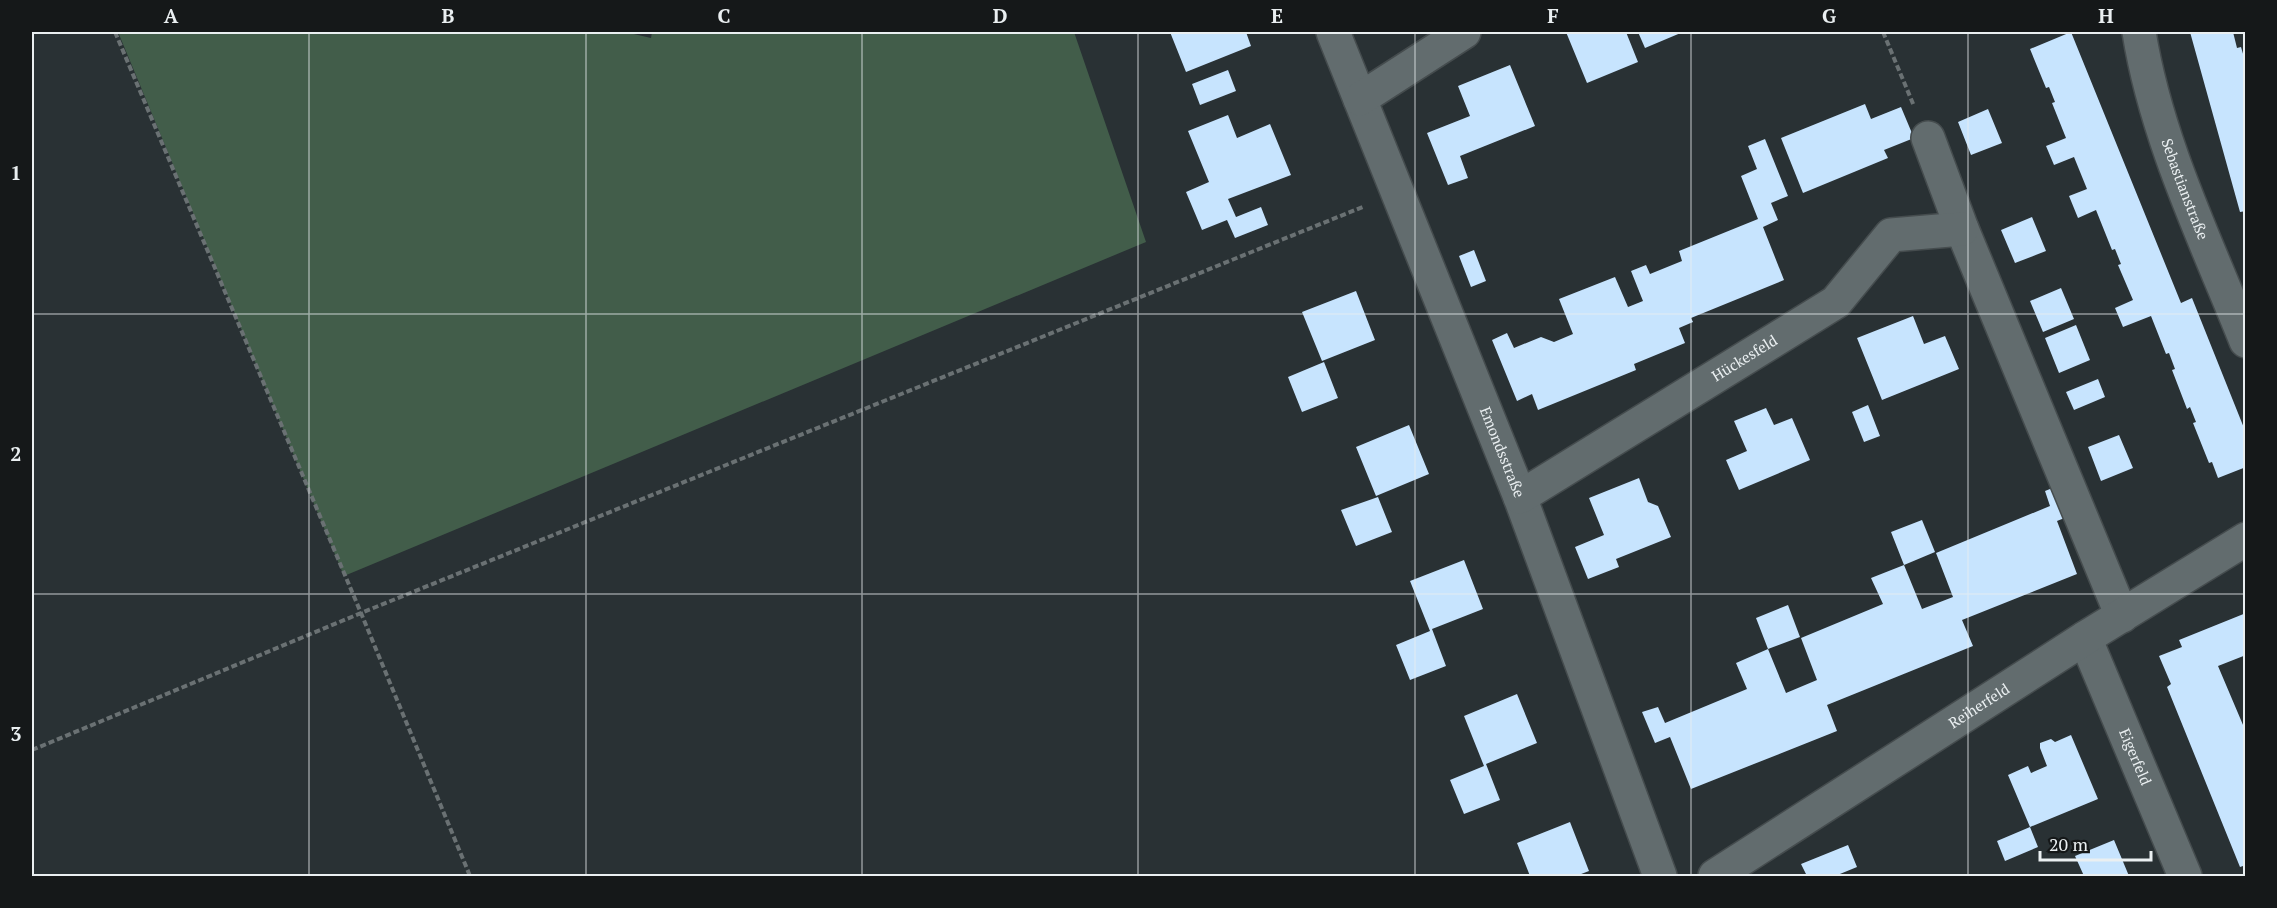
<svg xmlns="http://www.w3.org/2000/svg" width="2277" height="908" viewBox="0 0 2277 908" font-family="'PT Serif',serif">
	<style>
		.green { fill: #425d4a }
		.building { fill: #c7e4fe }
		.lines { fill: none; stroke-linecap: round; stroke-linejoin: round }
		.minor-casing { stroke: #454c4e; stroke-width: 36 }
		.path { stroke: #6a7173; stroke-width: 4; stroke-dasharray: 6 3; stroke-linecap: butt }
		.minor { stroke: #626c6e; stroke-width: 33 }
		.grid { fill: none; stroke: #eaeff1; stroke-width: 1.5; stroke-opacity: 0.55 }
		.labels { text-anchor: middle; stroke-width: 6; stroke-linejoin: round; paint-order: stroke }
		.street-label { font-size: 15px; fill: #eaeff1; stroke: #151819 }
		.neatline { fill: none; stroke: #eaeff1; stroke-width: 2 }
		.grid-label { font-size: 20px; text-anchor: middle; font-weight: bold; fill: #eaeff1 }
	</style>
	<rect width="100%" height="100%" fill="#293134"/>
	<!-- green -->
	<path class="green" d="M118,32H625L651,38L652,32H1074L1146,242L344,576Z"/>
	<!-- building -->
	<path class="building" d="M1170,32H1246L1251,46L1186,72Z
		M1566,32H1626L1638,62L1587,83Z
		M1638,32H1683L1645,48Z
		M2071,32L2181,303L2192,298L2246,433V467L2218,478L2212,462L2209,463L2193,423L2196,422L2190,407L2187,409L2172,370L2175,369L2169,353L2166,354L2151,316L2123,327L2115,308L2133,300L2118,265L2121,264L2115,249L2112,250L2096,210L2078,218L2069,196L2087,189L2074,157L2054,165L2046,146L2066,138L2052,103L2055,102L2049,87L2046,88L2030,49Z
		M2190,32H2233L2237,48L2241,47L2246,64V211L2240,212Z
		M1510,65L1535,126L1460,156L1468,178L1448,185L1427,133L1470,116L1458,86Z
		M1228,70L1236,91L1200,105L1192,84Z
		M1865,104L1871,119L1901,107L1914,138L1884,150L1888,158L1803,193L1781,138Z
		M1988,109L2002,143L1971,155L1958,122Z
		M1228,115L1237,138L1270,124L1291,175L1228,199L1236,217L1261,207L1268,225L1235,238L1227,220L1202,230L1186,192L1209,182L1188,131Z
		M1765,139L1788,196L1771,203L1778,220L1763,227L1784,280L1691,318L1693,322L1679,328L1685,343L1634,364L1636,370L1538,410L1532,394L1517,401L1492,340L1507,333L1514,348L1541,337L1554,342L1573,334L1559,299L1615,277L1628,307L1643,301L1631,271L1646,265L1650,274L1682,261L1679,251L1758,219L1741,176L1757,169L1748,146Z
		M2032,217L2046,251L2015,263L2001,230Z
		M1474,250L1486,281L1471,287L1459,256Z
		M2061,288L2074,319L2043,332L2030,301Z
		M1356,291L1375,340L1322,361L1302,312Z
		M1913,316L1924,344L1945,336L1959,369L1882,400L1857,338Z
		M2076,325L2090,360L2059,373L2045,338Z
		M1324,362L1338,398L1302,412L1288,377Z
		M2098,379L2105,397L2074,410L2066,392Z
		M1868,405L1880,436L1864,442L1852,412Z
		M1766,408L1774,425L1792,418L1810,460L1739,490L1726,460L1747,451L1734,421Z
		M1409,425L1429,474L1376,496L1356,447Z
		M2119,435L2133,468L2101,481L2088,447Z
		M1639,478L1648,502L1658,506L1671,537L1616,559L1619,567L1588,579L1575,547L1604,535L1589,498Z
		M2060,485L2072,515L2057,521L2077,574L1962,620L1973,646L1827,705L1837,731L1691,789L1670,737L1655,743L1642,712L1658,707L1665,723L1747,689L1736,663L1768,649L1786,693L1817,680L1801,638L1883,604L1871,578L1904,565L1891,532L1922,520L1935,552L1904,565L1922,609L1953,597L1936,553L2050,506L2045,491Z
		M1378,497L1392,532L1356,546L1341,510Z
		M1464,560L1483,609L1432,629L1446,666L1410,680L1396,645L1430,631L1410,581Z
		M1788,605L1800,637L1768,649L1756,618Z
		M2246,613V655L2218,666L2246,732V865L2240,867L2167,687L2171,684L2159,656L2182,647L2179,640Z
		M1517,694L1537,743L1486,764L1500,800L1464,814L1450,780L1484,766L1464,716Z
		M2071,735L2098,799L2030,827L2038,847L2005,861L1997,841L2030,827L2008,775L2028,766L2031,773L2047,766L2040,748V743L2051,739L2055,742Z
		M1570,822L1589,871L1576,876H1530L1517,843Z
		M2114,840L2129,876H2084L2075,856Z
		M1848,845L1857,867L1835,876H1807L1801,864Z"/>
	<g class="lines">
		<defs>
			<g id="minor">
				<path id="s1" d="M1333,32L1520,497L1660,876"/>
				<path id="s2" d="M2139,32C2156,139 2206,241 2246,341"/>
				<path d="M1360,99L1464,32"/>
				<path d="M1928,138L1962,229L2122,616"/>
				<path id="s3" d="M1520,497L1836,302L1891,235L1962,229"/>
				<path id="s4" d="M2085,638L2185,876"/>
				<path id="s5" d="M1715,876L2085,638L2246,539"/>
			</g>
		</defs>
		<!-- minor casing -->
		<use href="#minor" class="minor-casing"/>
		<!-- path -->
		<path class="path" d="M115,32L361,613L470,876
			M1883,32L1914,106
			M32,750L361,613L1365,206"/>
		<!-- minor -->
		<use href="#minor" class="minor"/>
	</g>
	<!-- grid -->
	<path class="grid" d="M309,32V876M586,32V876M862,32V876M1138,32V876M1415,32V876M1691,32V876M1968,32V876M32,314H2246M32,594H2246"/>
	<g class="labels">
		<!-- street labels -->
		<g class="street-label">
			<text dy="5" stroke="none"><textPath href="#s2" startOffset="164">Sebastianstraße</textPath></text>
			<text dy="5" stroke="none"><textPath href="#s3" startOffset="264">Hückesfeld</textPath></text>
			<text dy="5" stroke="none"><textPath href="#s1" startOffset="453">Emondsstraße</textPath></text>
			<text dy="5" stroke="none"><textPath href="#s5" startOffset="314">Reiherfeld</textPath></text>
			<text dy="5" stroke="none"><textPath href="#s4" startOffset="129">Eigerfeld</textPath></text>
		</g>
	</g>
	<!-- border -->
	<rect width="2277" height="908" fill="none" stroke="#151819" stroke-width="66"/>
	<!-- scale -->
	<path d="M2040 851v9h111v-9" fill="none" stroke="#eaeff1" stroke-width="3"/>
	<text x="2049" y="851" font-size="18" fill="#eaeff1" stroke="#151819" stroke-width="4.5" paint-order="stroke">20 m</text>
	<rect x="33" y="33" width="2211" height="842" class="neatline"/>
	<g class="grid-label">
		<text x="171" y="23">A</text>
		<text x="448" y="23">B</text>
		<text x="724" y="23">C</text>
		<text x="1000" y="23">D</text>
		<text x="1277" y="23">E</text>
		<text x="1553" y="23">F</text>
		<text x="1829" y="23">G</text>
		<text x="2106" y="23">H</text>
		<text x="16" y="180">1</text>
		<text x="16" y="461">2</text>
		<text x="16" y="741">3</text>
	</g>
</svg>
